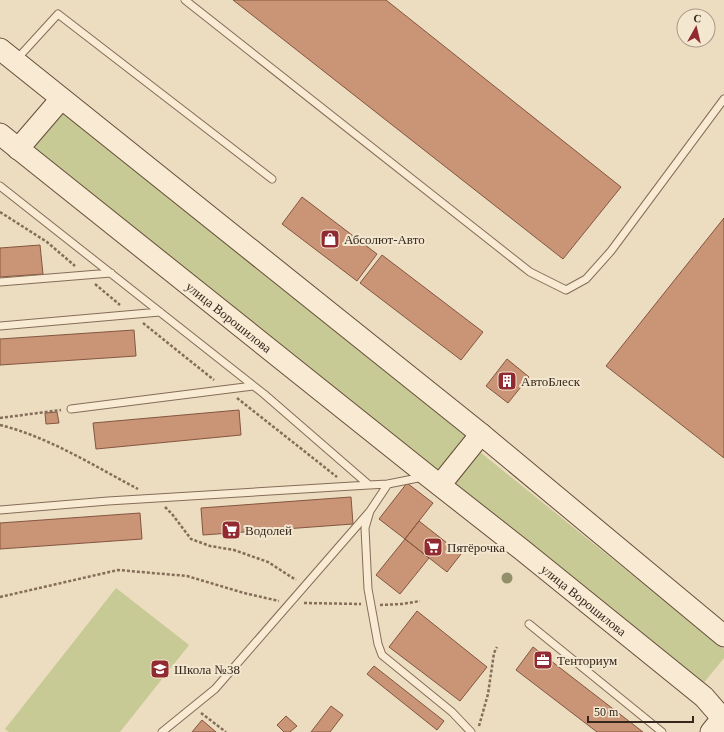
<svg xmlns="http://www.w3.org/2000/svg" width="724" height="732" viewBox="0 0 724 732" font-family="Georgia,serif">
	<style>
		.green { fill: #c7ca95 }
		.building { fill: #ca9477; stroke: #83563f }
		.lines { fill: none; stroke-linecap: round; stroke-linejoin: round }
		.lane-casing { stroke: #856d59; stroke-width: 9 }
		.secondary-casing { stroke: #664e3c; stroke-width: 23 }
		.path { stroke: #856d59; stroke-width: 2.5; stroke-dasharray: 3 2; stroke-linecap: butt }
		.lane { stroke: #f8ead3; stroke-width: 7 }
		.secondary { stroke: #f8ead3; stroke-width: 21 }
		.tree { fill: #92906a }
		.labels { text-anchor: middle; stroke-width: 4; stroke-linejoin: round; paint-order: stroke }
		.poi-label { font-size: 13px; fill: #35271d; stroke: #f4e7cf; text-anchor: start }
		.street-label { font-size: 13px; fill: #35271d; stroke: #f4e7cf }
	</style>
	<rect width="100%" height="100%" fill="#ecdcc0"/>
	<!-- green -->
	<path class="green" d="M61,99L481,434L440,485L18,149Z
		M480,452L724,649V658L702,685L453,484Z
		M116,588L189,645L120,732H9L5,729Z"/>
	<!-- building -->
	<path class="building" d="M233,0H386L621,187L563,259Z
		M302,197L377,254L357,281L282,224Z
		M724,218V458L606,366Z
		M40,245L43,274L0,277V248Z
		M382,255L483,332L461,360L360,283Z
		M134,330L136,356L0,365V339Z
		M507,359L529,377L508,403L486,386Z
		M239,410L241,435L96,449L93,423Z
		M57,412L59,423L46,424L45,413Z
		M407,483L433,503L405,539L379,519Z
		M351,497L353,524L203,535L201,508Z
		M140,513L142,539L0,549V523Z
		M419,521L461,554L447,572L405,539Z
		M405,539L429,558L400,594L376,575Z
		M417,611L487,667L460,701L389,647Z
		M533,647L643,732H597L516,670Z
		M374,666L444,721L437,730L367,674Z
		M331,706L343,715L330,732H311Z
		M286,716L297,726L290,732H284L277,725Z
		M202,720L216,732H192Z"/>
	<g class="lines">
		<defs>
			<path id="lane" d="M185,0L530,272L566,290L586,279L611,251L724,99
				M16,60L58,14L272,179
				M0,186L264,394L369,485L388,484L423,477
				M0,282L111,273
				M0,326L160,312
				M71,409L253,386
				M388,484L370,511L365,528L368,589L378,644L382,655L452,712L471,732
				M0,510L108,501L369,485
				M529,624L662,732
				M162,732L215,689L370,511"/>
			<g id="secondary">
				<path d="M0,49L481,434L724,636"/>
				<path id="s1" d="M0,134L428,476L521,549L704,697L724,720"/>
				<path d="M18,149L61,99"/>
				<path d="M440,485L481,434"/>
				<path d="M711,732L724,716"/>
			</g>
		</defs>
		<!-- lane casing -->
		<use href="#lane" class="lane-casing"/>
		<!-- secondary casing -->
		<use href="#secondary" class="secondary-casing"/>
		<!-- path -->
		<path class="path" d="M0,212L47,242L75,266
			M95,284L120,305
			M143,323L214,380
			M237,398L337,477
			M0,418L61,410
			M0,425C49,437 94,466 138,489
			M165,507L172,514L191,539L210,546L234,550L268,562L296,580
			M0,597L118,570L187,576L244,593L279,601
			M304,603L361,604
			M380,605L402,604L420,601
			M201,713L226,732
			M479,726L488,694L494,653L497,647"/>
		<!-- lane -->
		<use href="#lane" class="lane"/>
		<!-- secondary -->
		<use href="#secondary" class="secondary"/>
	</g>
	<!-- trees -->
	<circle class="tree" cx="507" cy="578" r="5.5"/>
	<!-- icons -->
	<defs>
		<symbol id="shop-square" viewBox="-11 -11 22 22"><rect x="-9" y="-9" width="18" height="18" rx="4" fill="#922a32" stroke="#f4e7cf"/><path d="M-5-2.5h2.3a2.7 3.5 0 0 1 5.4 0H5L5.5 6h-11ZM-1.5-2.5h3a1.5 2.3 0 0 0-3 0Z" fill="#fff"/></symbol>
		<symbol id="building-square" viewBox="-11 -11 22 22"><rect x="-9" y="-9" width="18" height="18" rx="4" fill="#922a32" stroke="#f4e7cf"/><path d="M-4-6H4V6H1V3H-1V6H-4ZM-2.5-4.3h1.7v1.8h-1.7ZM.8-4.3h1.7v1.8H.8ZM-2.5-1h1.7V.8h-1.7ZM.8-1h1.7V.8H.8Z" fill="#fff"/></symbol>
		<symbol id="supermarket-square" viewBox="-11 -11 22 22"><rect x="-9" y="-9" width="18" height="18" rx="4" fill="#922a32" stroke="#f4e7cf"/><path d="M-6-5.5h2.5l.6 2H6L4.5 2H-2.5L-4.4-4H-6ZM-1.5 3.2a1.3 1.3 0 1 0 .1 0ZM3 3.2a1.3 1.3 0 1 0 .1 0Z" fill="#fff"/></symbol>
		<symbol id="office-square" viewBox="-11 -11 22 22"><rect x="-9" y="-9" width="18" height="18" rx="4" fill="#922a32" stroke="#f4e7cf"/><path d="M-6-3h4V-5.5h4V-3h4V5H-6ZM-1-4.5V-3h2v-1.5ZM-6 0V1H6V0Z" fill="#fff"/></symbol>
		<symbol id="school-square" viewBox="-11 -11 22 22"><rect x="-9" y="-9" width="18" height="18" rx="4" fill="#922a32" stroke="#f4e7cf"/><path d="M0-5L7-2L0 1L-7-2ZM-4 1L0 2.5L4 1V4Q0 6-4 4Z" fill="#fff"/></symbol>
	</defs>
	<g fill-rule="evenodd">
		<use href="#shop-square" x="319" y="228" width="22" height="22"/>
		<use href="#building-square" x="496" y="370" width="22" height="22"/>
		<use href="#supermarket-square" x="220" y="519" width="22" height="22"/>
		<use href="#supermarket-square" x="422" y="536" width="22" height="22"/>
		<use href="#office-square" x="532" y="649" width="22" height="22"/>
		<use href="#school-square" x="149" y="658" width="22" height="22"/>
	</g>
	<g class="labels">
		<!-- poi labels -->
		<g class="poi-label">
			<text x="344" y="244">Абсолют-Авто</text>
			<text x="521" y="386">АвтоБлеск</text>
			<text x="245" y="535">Водолей</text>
			<text x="447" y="552">Пятёрочка</text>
			<text x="557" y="665">Тенториум</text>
			<text x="174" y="674">Школа №38</text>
		</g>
		<!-- street labels -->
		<g class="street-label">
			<text dy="5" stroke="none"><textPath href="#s1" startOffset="293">улица Ворошилова</textPath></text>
			<text dy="5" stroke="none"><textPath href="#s1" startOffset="747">улица Ворошилова</textPath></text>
		</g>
	</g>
	<!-- north arrow -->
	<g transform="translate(696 28) rotate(8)"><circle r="19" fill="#f4e7cf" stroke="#a89a88"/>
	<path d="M0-3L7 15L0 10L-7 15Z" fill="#922a32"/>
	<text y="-6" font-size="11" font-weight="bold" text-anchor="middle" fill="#35271d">С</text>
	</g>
	<!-- scale -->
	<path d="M588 716v6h105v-6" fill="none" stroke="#35271d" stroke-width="2"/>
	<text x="594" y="716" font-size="12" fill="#35271d" stroke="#f4e7cf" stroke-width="3" paint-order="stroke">50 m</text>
</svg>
